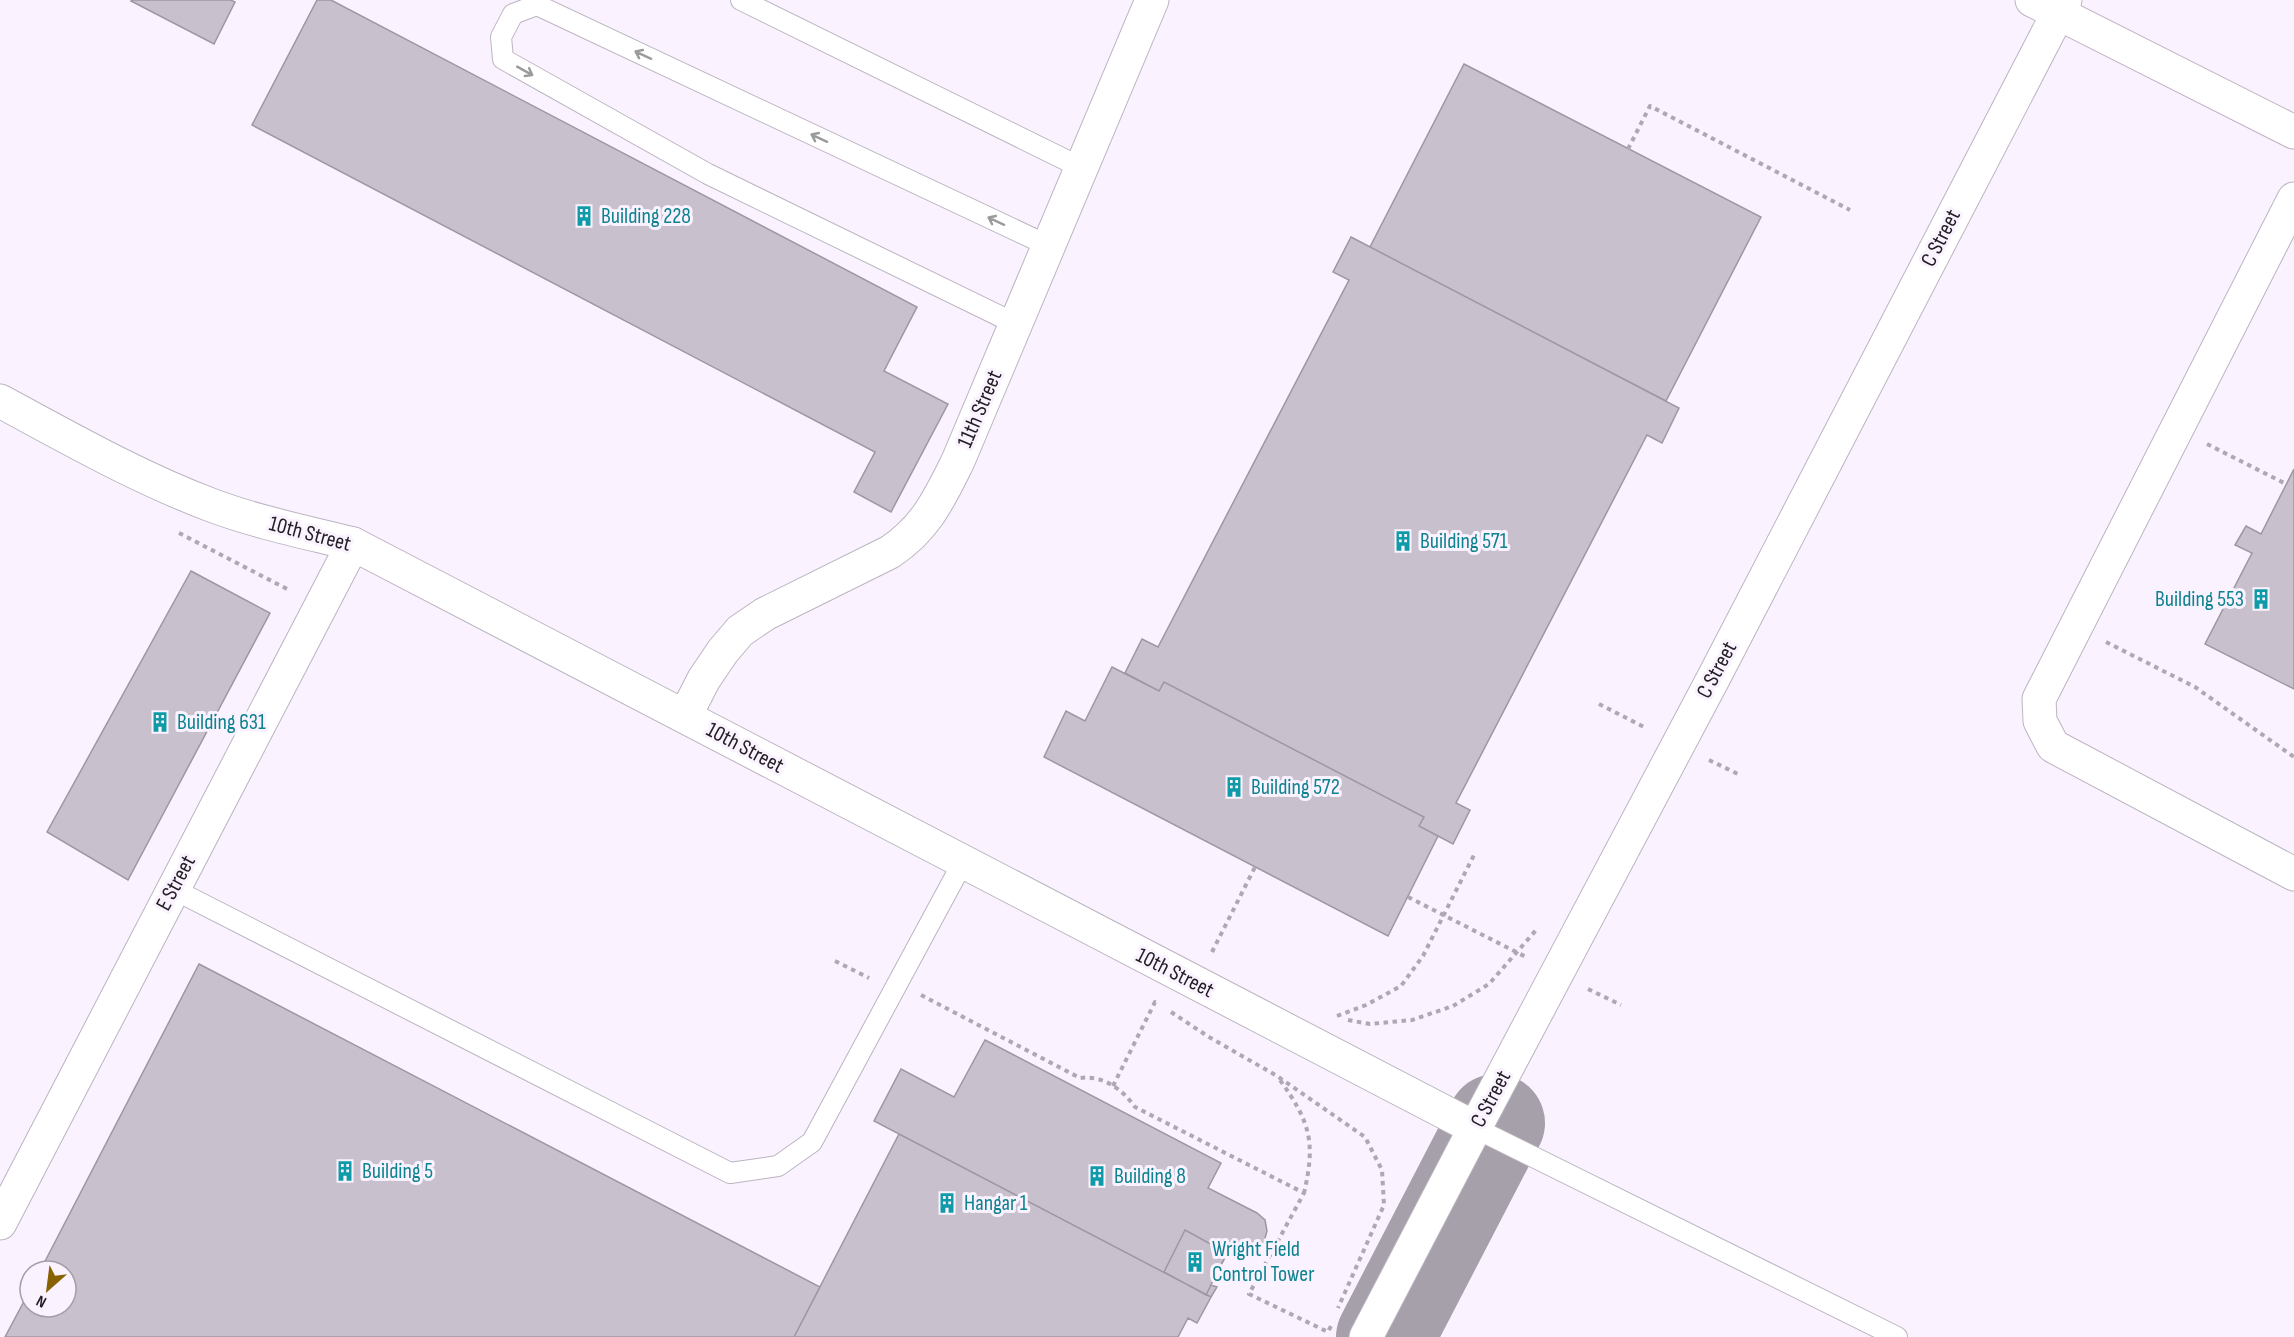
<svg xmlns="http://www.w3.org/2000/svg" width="2294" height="1337" font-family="'Sofia Sans Condensed',sans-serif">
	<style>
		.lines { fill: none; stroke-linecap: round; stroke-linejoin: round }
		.taxiway { stroke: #a6a0aa; stroke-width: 98 }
		.building { fill: #c8c1cd; stroke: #9e97a2; stroke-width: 1.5 }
		.lane-casing { stroke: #bcb4c0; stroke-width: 22 }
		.street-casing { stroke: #bcb4c0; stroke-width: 35 }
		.secondary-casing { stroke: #bcb4c0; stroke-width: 35 }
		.path { stroke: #afa8b2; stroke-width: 4; stroke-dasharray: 4.5 4.5; stroke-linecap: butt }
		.lane { stroke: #fff; stroke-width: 20 }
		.street { stroke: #fff; stroke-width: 33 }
		.secondary { stroke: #fff; stroke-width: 33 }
		.oneway { stroke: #9c9b9c }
		.labels { text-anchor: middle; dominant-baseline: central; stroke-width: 6; stroke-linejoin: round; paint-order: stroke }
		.culture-label { font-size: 22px; fill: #0d838f; stroke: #faf2ff; text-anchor: start }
		.street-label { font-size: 22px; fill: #232024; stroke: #faf2ff }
	</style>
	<rect width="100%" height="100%" fill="#faf2ff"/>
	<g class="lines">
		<!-- taxiway -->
		<path class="taxiway" d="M1385,1337L1496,1123"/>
	</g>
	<!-- building -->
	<path class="building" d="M132,0H231L235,2L214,44L131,1Z
		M317,0H331L917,307L884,371L948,404L891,512L854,492L875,452L252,125Z
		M1464,64L1761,217L1666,401L1370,247Z
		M1351,237L1679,408L1662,443L1647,435L1456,803L1470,810L1453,844L1419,826L1424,817L1164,682L1159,691L1125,673L1142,639L1158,647L1349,280L1333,272Z
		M2294,469V689L2205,644L2252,553L2235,545L2246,526L2261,534Z
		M191,571L270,613L128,880L47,832Z
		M1112,667L1159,691L1164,682L1424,817L1419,826L1438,836L1388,936L1044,757L1066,711L1085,721Z
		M199,964L820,1287L794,1337H5L30,1290V1307H66V1271H40Z
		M985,1040L1221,1163L1208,1188L1257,1213L1265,1220L1267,1231L1264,1242L1253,1250H1244L1232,1244L1211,1285L1217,1287L1211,1297L874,1121L901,1069L954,1097Z
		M899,1134L1211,1297L1197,1323L1188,1318L1178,1337H794Z
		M1185,1230L1227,1253L1206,1295L1164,1272Z"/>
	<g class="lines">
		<!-- lane casing -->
		<g class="lane-casing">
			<path id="lane" d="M741,0L1082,168
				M1016,324L708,174L503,59L501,37L513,14L537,5L1049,246
				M173,889L730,1173L778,1166L812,1142L963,862
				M1475,1128L1897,1337"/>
		</g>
		<!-- street casing -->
		<g class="street-casing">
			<path id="street" d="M2032,0L2294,132
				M2294,199L2039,699L2040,721L2053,746L2294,874
				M685,716L704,679L723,651L740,631L765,614L890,552C926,528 939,499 958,461L1152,0
				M0,1223L353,544
				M1366,1337L1475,1128"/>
		</g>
		<!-- secondary casing -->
		<g class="secondary-casing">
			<path id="secondary" d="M0,401C69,438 137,477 211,505C256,522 305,532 353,544L1475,1128L1714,677L2065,0"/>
		</g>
		<!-- path -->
		<path class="path" d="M1628,149L1650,106L1850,210
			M2207,444L2286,484
			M179,533L289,590
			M2106,642L2195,687L2294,757
			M1599,704L1646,728
			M1709,760L1738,774
			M1408,897L1528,958
			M1212,952L1255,867
			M835,961L869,978
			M1588,989L1621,1005
			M921,995L1080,1078C1103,1075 1122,1089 1135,1107L1304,1193L1249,1294L1328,1332L1331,1326
			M1171,1012L1209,1037L1277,1076L1365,1137L1382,1170L1384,1205L1338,1308
			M1337,1016L1366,1005L1401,986L1423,956L1474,855
			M1348,1020L1370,1024L1412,1020L1453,1006L1489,984L1537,929
			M1280,1080C1310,1122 1316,1142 1304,1193
			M1113,1086L1155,1002L1157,1003"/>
		<!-- lane -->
		<use href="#lane" class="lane"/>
		<!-- street -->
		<use href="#street" class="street"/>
		<!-- secondary -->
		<use href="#secondary" class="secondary"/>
	</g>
	<!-- one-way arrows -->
	<defs><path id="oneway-shaft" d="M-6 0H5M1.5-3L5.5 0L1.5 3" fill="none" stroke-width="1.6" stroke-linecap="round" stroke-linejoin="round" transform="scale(1.5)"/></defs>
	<g class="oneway">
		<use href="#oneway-shaft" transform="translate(643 55) rotate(-155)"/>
		<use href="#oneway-shaft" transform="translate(525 71) rotate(29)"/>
		<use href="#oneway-shaft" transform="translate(819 138) rotate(-155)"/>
		<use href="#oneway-shaft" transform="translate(996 221) rotate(-155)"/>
	</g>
	<!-- icons -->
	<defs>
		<g id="building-bare" transform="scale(1.62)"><path d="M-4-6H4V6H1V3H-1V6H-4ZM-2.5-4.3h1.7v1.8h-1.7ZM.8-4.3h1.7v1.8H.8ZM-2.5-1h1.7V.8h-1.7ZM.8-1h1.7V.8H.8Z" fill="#0f9aa8" stroke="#faf2ff" stroke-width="2.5" paint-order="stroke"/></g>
	</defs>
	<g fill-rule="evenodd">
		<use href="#building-bare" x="584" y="216"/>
		<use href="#building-bare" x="1403" y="541"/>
		<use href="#building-bare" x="2261" y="599"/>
		<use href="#building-bare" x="160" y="722"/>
		<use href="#building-bare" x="1234" y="787"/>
		<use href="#building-bare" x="345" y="1171"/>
		<use href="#building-bare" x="1097" y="1176"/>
		<use href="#building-bare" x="947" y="1203"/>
		<use href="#building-bare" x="1195" y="1262"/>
	</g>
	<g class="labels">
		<!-- culture labels -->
		<g class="culture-label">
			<text x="601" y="216">Building 228</text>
			<text x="1420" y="541">Building 571</text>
			<text x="2244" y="599" text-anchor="end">Building 553</text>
			<text x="177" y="722">Building 631</text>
			<text x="1251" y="787">Building 572</text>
			<text x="362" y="1171">Building 5</text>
			<text x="1114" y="1176">Building 8</text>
			<text x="964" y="1203">Hangar 1</text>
			<text x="1212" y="1249">Wright Field<tspan x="1212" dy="25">Control Tower</tspan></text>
		</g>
		<!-- street labels -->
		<g class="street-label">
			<text transform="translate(1941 238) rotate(-63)">C Street</text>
			<text transform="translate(980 409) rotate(-67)">11th Street</text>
			<text transform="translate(310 534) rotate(15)">10th Street</text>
			<text transform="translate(1717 670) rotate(-62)">C Street</text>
			<text transform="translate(745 748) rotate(28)">10th Street</text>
			<text transform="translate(176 883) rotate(-62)">E Street</text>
			<text transform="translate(1175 973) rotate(27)">10th Street</text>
			<text transform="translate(1491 1099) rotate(-62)">C Street</text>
		</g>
	</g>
	<!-- north arrow -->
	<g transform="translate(48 1289) rotate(208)"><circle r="28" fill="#faf2ff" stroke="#a49ea7" stroke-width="1.5"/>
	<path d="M0-4.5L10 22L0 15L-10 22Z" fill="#886100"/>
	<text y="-9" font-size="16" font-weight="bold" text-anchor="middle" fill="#232024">N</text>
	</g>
</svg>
